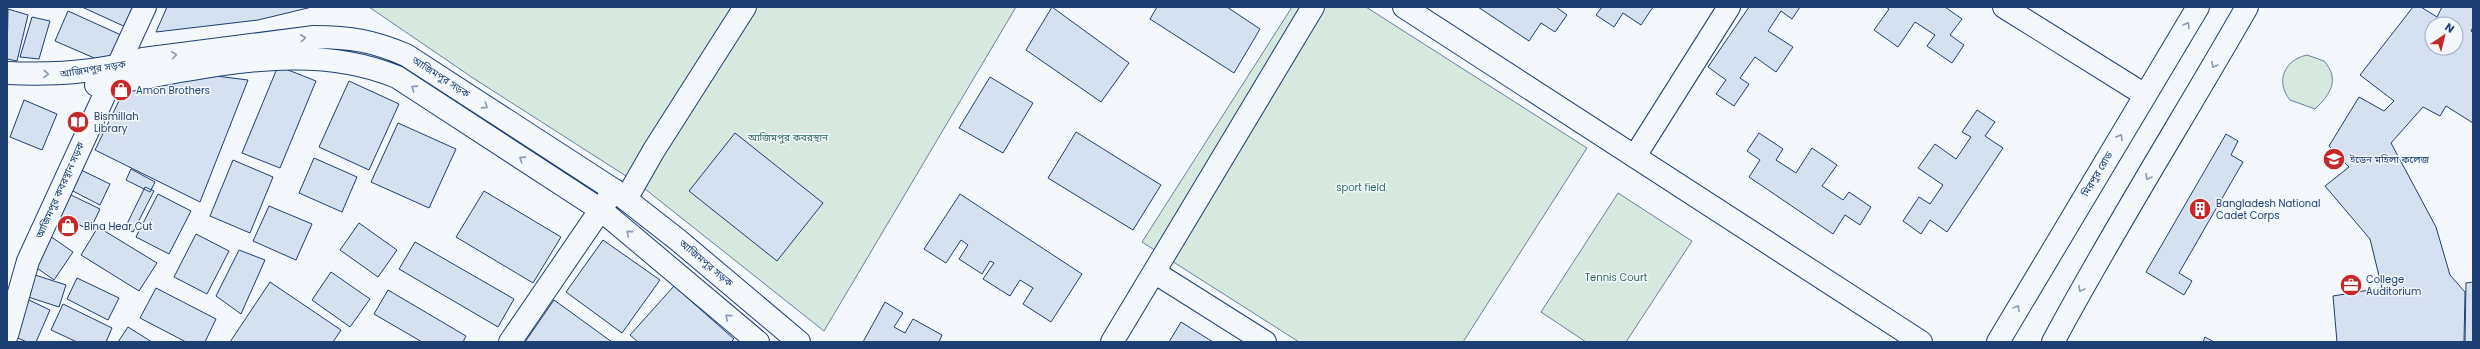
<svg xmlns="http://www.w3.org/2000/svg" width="2480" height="349" font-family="Poppins,'Noto Sans Bengali',sans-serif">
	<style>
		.green { fill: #d7e8df; stroke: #687fa3 }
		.building { fill: #d5e0f0; stroke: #1d3f73; fill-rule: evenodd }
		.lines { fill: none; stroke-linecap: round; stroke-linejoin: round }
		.minor-casing { stroke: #1d3f73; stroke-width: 24 }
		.major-casing { stroke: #1d3f73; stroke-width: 24 }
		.minor { stroke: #f4f7fb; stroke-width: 22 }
		.major { stroke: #f4f7fb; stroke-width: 22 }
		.oneway { stroke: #889bb7 }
		.labels { text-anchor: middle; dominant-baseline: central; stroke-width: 3; stroke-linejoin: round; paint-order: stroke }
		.street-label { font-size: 10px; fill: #1d3f73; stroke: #f4f7fb }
		.poi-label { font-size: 10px; fill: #1d3f73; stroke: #f4f7fb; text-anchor: start }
		.park-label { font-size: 10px; fill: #2c6c60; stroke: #f4f7fb }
	</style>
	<rect width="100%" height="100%" fill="#f4f7fb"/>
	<!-- green -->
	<path class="green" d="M369,7H1016L824,331L640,185L473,78Z
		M1292,7H1366L1587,148L1463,342H1299L1142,242Z
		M2307,55L2324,61C2340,79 2331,94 2315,109L2290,100C2275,82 2284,60 2307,55Z
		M1618,193L1692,241L1626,342H1586L1541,312Z"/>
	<!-- building -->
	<path class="building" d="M82,7H139L130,29Z
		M167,7H312L258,20L156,32Z
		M1052,7L1129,63L1101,102L1026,50Z
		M1157,7H1227L1260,29L1234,73L1150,19Z
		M1478,7H1556L1567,15L1555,32L1541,23L1529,41Z
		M1602,7H1653L1641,25L1623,13L1614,27L1596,15Z
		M1749,7H1800L1792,19L1781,11L1768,31L1793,47L1776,72L1755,57L1740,78L1749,84L1734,106L1716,94L1726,80L1708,67Z
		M1886,7H1945L1962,19L1950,35L1964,45L1952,63L1927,46L1935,35L1915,22L1898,47L1874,30L1889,9Z
		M2413,7H2421L2437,17L2442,7H2473V27L2471,31L2473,33V123L2446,106L2440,116L2423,107L2391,143L2436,227L2450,275L2465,292L2464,342H2337L2333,296L2382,288L2370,239L2325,186L2349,167L2329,146L2359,97L2384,111L2394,101L2360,75ZM2432,24H2456V48H2432Z
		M8,9L28,15L17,61L7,59Z
		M68,11L121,35L108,64L55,41Z
		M32,17L50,21L39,59L20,57Z
		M136,66L248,80L200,202L95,150Z
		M278,66L316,81L280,168L242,153Z
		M990,77L1033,103L1003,153L959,128Z
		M349,81L399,104L369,170L319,147Z
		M24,100L57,114L42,150L10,137Z
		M1977,110L1995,122L1985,136L2003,148L1947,232L1930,220L1921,234L1903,221L1919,197L1930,204L1943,185L1918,168L1935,144L1956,159L1971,137L1962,132Z
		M398,123L456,149L429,208L371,182Z
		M1076,132L1161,185L1133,230L1048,178Z
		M735,133L823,203L777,261L689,191Z
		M1759,133L1783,149L1776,160L1796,173L1812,148L1837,165L1822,186L1843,200L1849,192L1871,207L1860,225L1845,215L1833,234L1749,177L1760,160L1747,151Z
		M2226,134L2238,141L2231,155L2243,162L2179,273L2192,281L2184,295L2146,272Z
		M314,158L357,177L342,212L299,193Z
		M233,160L273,177L250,233L210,216Z
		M77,168L110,184L100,205L67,188Z
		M131,169L155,182L150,192L126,180Z
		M145,187L154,191L133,232L125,228Z
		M484,191L561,237L533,283L456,237Z
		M69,194L100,209L90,230L59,215Z
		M158,194L191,211L169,254L136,237Z
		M960,194L1082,274L1051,322L1023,304L1033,288L1020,280L1010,296L983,279L994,263L990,261L982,274L959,259L968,245L961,240L946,263L924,249Z
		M269,206L312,224L296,260L253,241Z
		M359,223L397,250L378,277L340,250Z
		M98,227L157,263L139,291L81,255Z
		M196,234L229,251L207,294L174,277Z
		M50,236L73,252L54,280L31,264Z
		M603,240L660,280L622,333L566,292Z
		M415,242L514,299L498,327L399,269Z
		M239,250L265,260L241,314L216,296Z
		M331,272L370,299L350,327L312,300Z
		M29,273L66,285L59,307L22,295Z
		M77,278L119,298L108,320L67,299Z
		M270,282L341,330L333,342H230Z
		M2473,282V342H2465L2466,283Z
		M674,286L734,339L731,342H638L630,335Z
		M156,288L216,319L205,342H186L140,318Z
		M388,290L466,336L463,342H422L374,314Z
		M29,300L50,310L36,342H27L13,336Z
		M554,300L612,342H525Z
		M885,302L903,313L894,327L905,333L913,319L942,335L939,342H863Z
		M63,304L112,328L106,342H77L51,330Z
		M1181,322L1213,342H1169Z
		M128,327L152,342H118Z
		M2205,337L2214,342H2203Z"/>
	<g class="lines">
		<!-- minor casing -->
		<g class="minor-casing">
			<path id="minor" d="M1404,7L1921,342
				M2004,7L2145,95
				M1635,156L1729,7
				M626,199L654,150L745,7
				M1154,272L1265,342
				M7,335L28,261L145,7
				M510,342L614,190
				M1112,342L1313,7"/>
		</g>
		<!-- major casing -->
		<g class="major-casing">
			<path id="major" d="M7,73C53,75 98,73 143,59L314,37C351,37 373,41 406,55L614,190L678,240L799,342
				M96,85C194,72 302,37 397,77L601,210L758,342
				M1998,342L2198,7
				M2053,342C2114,228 2183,119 2247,7"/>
		</g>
		<!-- minor -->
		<use href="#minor" class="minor"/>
		<!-- major -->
		<use href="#major" class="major"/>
	</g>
	<!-- one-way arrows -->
	<defs><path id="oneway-chevron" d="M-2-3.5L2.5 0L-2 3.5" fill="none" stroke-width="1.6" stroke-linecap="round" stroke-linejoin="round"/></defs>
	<g class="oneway">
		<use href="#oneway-chevron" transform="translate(2187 25) rotate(-59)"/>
		<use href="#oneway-chevron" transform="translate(303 38) rotate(-6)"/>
		<use href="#oneway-chevron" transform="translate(174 55) rotate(-8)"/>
		<use href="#oneway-chevron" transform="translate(2214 65) rotate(120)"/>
		<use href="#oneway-chevron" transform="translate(46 74) rotate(2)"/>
		<use href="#oneway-chevron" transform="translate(414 88) rotate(-147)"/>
		<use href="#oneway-chevron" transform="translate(485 106) rotate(33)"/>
		<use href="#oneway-chevron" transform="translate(2120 137) rotate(-59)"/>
		<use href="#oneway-chevron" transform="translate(522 159) rotate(-147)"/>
		<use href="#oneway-chevron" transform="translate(2148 177) rotate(121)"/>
		<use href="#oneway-chevron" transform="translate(629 233) rotate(-140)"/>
		<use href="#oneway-chevron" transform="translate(2081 289) rotate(118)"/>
		<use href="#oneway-chevron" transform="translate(2017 308) rotate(-59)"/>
		<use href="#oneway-chevron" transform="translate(728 317) rotate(-140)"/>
	</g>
	<!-- icons -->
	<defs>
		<g id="shop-disc" transform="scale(1.15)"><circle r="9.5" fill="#c62828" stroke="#f4f7fb"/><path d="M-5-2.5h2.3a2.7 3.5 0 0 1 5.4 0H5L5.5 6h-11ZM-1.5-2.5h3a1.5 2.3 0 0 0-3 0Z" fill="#fff"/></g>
		<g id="library-disc" transform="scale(1.15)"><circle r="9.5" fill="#c62828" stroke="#f4f7fb"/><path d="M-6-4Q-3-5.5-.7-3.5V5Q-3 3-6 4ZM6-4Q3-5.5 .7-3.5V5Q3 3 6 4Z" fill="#fff"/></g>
		<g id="university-disc" transform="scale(1.15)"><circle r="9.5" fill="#c62828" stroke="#f4f7fb"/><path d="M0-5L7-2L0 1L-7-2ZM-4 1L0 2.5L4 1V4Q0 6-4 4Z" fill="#fff"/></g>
		<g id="building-disc" transform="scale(1.15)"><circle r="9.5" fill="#c62828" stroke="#f4f7fb"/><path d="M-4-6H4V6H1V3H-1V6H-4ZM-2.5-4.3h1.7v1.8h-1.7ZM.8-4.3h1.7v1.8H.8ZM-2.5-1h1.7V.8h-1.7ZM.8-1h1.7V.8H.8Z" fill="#fff"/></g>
		<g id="office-disc" transform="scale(1.15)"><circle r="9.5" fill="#c62828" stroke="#f4f7fb"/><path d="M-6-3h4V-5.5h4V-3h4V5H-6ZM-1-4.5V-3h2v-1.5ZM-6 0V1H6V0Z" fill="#fff"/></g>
	</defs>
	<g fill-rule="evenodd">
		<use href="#shop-disc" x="121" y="90"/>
		<use href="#library-disc" x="78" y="122"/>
		<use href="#university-disc" x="2334" y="159"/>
		<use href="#building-disc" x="2200" y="209"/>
		<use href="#shop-disc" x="68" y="226"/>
		<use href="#office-disc" x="2351" y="285"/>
	</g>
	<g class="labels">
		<!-- street labels -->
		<g class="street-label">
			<text transform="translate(93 69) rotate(-9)">আজিমপুর সড়ক</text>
			<text transform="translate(441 77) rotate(33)">আজিমপুর সড়ক</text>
			<text transform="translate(2097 174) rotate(-59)">মিরপুর রোড</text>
			<text transform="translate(60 190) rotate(-66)">আজিমপুর কবরস্থান সড়ক</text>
			<text transform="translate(706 263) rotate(40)">আজিমপুর সড়ক</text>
		</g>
		<!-- poi labels -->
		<g class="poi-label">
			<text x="136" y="90">Amon Brothers</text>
			<text x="94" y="116">Bismillah<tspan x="94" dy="12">Library</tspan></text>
			<text x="2350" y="159">ইডেন মহিলা কলেজ</text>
			<text x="2216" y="203">Bangladesh National<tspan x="2216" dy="12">Cadet Corps</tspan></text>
			<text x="84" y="226">Bina Hear Cut</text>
			<text x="2366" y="279">College<tspan x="2366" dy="12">Auditorium</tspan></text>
		</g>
		<!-- park labels -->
		<g class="park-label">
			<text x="788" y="137">আজিমপুর কবরস্থান</text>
			<text x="1361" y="187">sport field</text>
			<text x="1616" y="277">Tennis Court</text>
		</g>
	</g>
	<!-- border -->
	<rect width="2480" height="349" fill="none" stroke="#1d3f73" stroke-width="16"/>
	<!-- north arrow -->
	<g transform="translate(2444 36) rotate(35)"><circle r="19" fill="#f4f7fb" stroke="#9eadc5"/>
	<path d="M0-3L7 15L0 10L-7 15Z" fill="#c62828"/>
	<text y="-6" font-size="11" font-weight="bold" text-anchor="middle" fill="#1d3f73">N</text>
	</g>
</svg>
